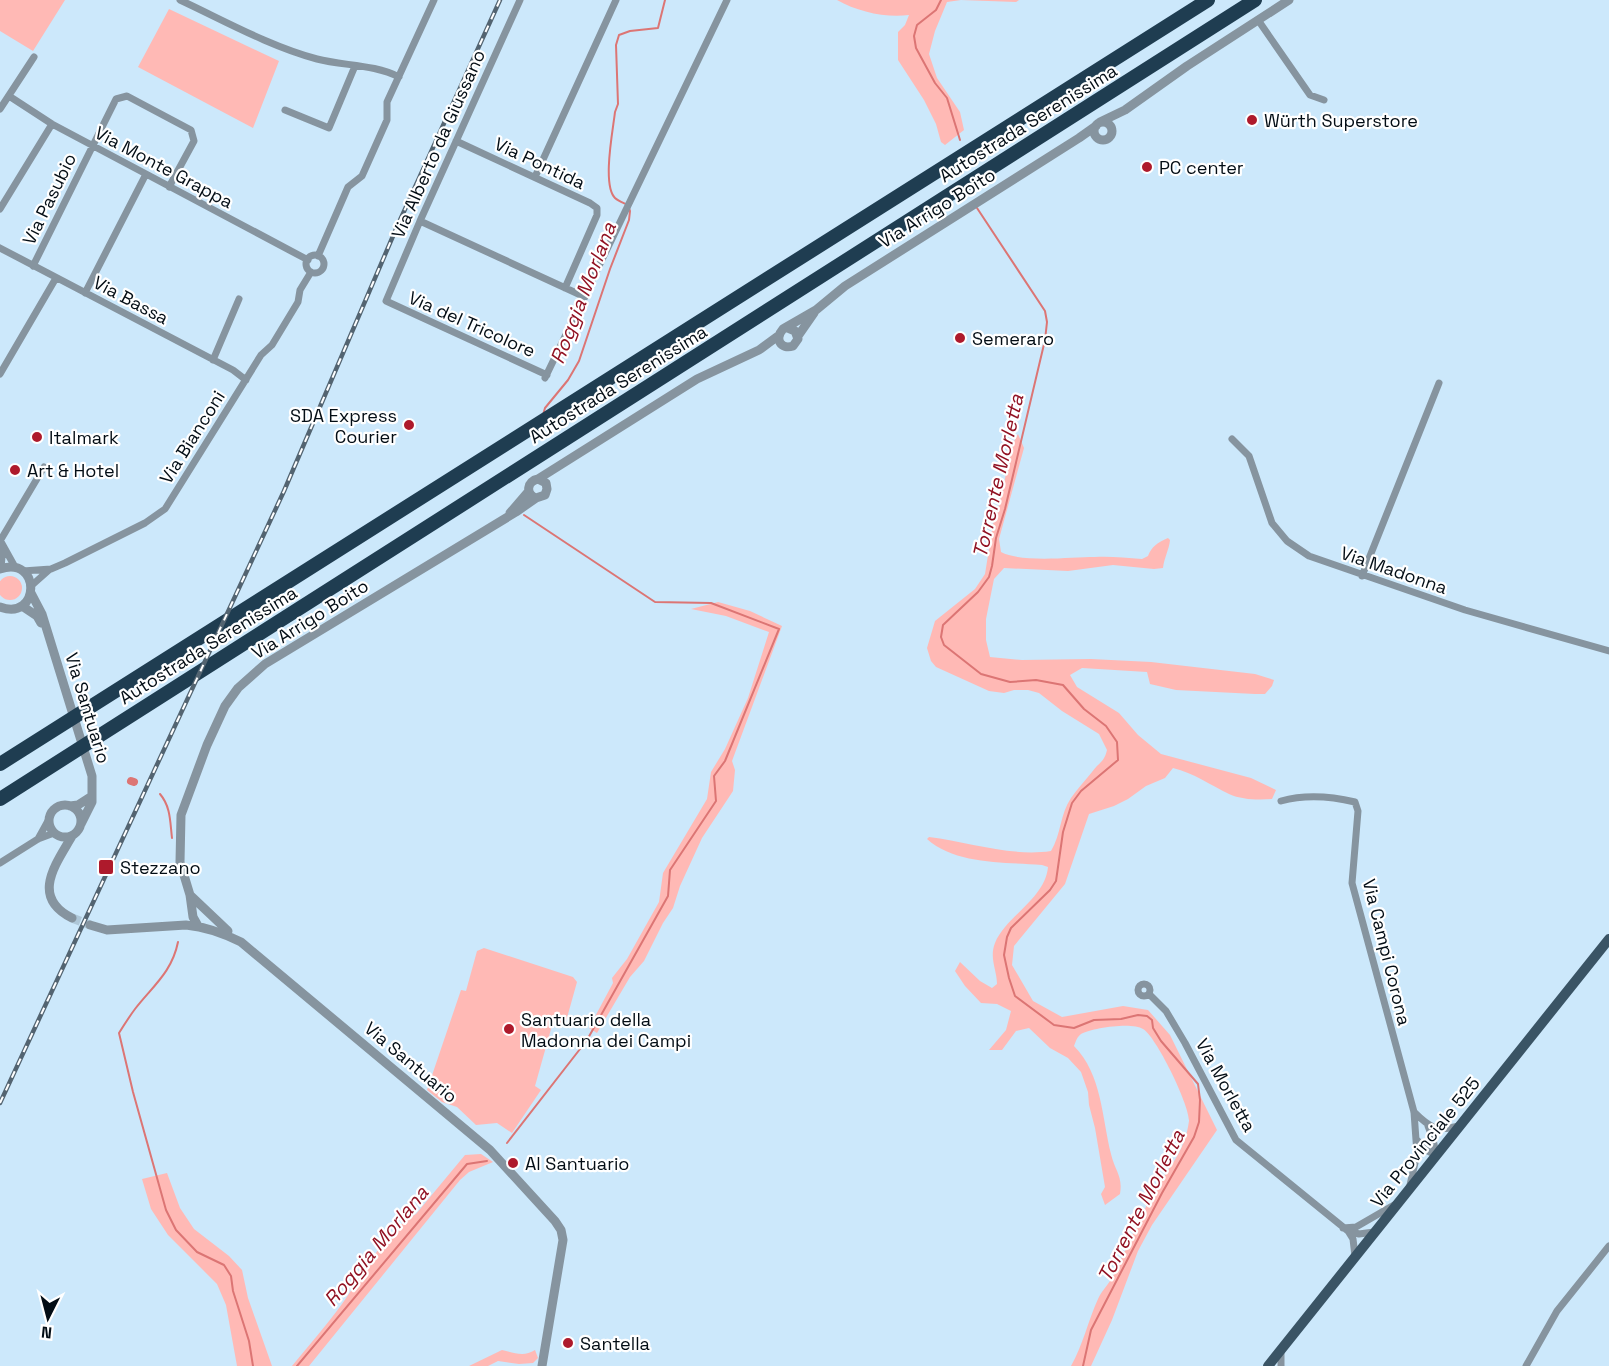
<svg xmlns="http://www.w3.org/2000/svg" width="1609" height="1366" font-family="'Space Grotesk',sans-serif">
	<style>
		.green { fill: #ffb9b5 }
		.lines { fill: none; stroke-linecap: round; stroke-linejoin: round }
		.stream { stroke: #dc7574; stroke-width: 2 }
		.canal { stroke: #dc7574; stroke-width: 8 }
		.tertiary-tunnel { stroke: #aec7d8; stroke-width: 9; stroke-dasharray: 9 4.5; stroke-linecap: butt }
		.minor { stroke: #86949f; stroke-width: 7 }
		.tertiary { stroke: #86949f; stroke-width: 9 }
		.primary { stroke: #3a5465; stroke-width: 10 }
		.motorway { stroke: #1f3d51; stroke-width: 14 }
		.rail-casing { stroke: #536471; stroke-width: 4.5 }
		.rail { stroke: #fff; stroke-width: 2; stroke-dasharray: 7; stroke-linecap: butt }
		.poi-dot { fill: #ae1a2c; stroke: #fff; stroke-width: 2 }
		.labels { text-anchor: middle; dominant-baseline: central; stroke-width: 4.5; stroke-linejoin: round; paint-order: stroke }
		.poi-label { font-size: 18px; fill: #030d15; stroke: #fff; text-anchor: start }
		.street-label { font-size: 18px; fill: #030d15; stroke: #fff }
		.water-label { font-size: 20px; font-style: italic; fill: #911223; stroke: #fff }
	</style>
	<rect width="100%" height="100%" fill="#cce8fb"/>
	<!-- green -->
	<path class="green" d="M0,0H65L33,51L0,31Z
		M837,0H1019L1016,2L961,0L947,2L935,31L929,54L937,78L960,112L964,130L945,145L941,142L936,124L924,100L898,60V32L905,25L909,15C886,18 858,12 837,0Z
		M169,9L279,61L253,128L138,67Z
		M1018,434L1024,448L999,539L1001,552C1022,563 1070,557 1095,557C1110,556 1126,558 1142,559L1148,556C1152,546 1157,543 1168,538L1170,540C1169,550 1164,558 1163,568L1154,569L1113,565L1068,571L1004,568L994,579L986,619V640L990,657L1022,660L1091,659L1151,662L1255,674L1274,680L1272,686L1265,694H1255L1176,690L1150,684L1147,672L1082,668L1070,675L1077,687L1119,713L1138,735L1161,754L1251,778L1276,790L1272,799C1259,800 1242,800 1229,794C1210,785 1194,773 1173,768L1165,778L1146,786L1128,799L1114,806L1089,814L1065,884L1014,946L1012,965L1033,1001L1062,1017L1123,1006L1148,1010L1170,1035L1217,1130L1152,1225L1138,1251L1112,1320L1091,1366H1071C1083,1345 1088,1321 1098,1299C1102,1290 1109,1284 1113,1276C1128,1246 1140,1214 1158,1186C1172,1163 1185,1150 1189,1121C1190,1106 1156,1036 1143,1029C1132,1022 1092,1028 1081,1034C1077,1037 1076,1041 1074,1046C1102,1074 1102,1118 1111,1154C1115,1171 1123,1176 1120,1194L1105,1205L1101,1194L1105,1187L1095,1128L1089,1105L1088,1092L1081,1072L1068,1058L1050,1048L1029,1028L1016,1031L1002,1050H989L1006,1030L1011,1011L997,1004L981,1003L965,986L955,971L960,962L980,981L992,988L997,984C997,970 989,958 995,943C1006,916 1045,899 1048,867L1042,865C1005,862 956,865 927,839L929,837C969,842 1011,857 1051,851C1061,835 1060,814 1071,798C1077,789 1085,781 1092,772C1099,762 1104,763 1107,750L1099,734L1062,711L1039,693L1028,690H1014L1004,693L989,691L936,667L931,661L927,648L935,621L975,589L985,574L994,518L999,505L1013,443Z
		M-2 588a12 12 0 1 1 24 0a12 12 0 1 1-24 0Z
		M718,602L750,611L782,626L732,761L735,770L733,791L702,838L680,886L673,908L663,923L644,961L630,977L597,1033L589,1028L591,1024L613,983L612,978L627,959L659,902L663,873L707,799L711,772L725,749L748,698L769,632L726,616L691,609Z
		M484,948L573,977L577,982L565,1025L553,1022L535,1086L541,1090L512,1133L497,1123L476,1125L457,1107L442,1102L427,1090L461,990L466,991L477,951Z
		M481,1154L493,1162L469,1172L460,1180L309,1366H292C309,1345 327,1325 342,1304C362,1276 385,1230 416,1214L465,1155Z
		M167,1173L180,1208L194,1229L229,1256L242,1270L248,1298L272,1366H237L226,1305L217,1284L168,1235L151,1209L142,1179Z
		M502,1350C515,1353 524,1357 535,1350L538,1358L533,1363L519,1364L498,1361L488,1366H469Z"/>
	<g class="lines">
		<!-- stream -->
		<path class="stream" d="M941,0L936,10L917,25L914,36L916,48L935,83L947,98L960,140
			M977,208L1045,311L1047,322L1045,340L1005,509L996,538L992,566L989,577L978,592L943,625L941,637L944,645L981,674L1010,682L1036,680L1063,685L1084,709L1106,726L1117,742L1118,760L1081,791L1072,803L1063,832L1056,881L1050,890L1011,928L1007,937L1004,955L1009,978L1015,996L1054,1025L1074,1028L1094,1020L1121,1019L1138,1015L1147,1016L1152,1020L1153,1028L1161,1041L1198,1084L1200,1100L1199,1122L1194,1137L1162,1193L1091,1330L1083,1366
			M543,415L545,408L568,380L579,361L610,269L629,220L630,211L628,205C624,203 618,201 615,198C602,185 613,130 615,112L618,104L616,45L619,35L630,31L658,28L665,0
			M160,794C171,807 170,822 172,838
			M178,942C172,972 153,986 135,1009C129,1017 124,1025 119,1033L133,1092L166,1210L176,1230L197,1252L224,1265L231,1276L233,1291L249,1341L253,1366
			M507,1143L587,1040L668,896L670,870L716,801L714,776L725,761L779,629L711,603L655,602L524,515
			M297,1366L467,1164L487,1161"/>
		<!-- canal -->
		<path class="canal" d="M131,781L134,782"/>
		<!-- tertiary-tunnel -->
		<path class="tertiary-tunnel" d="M72,918L90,925"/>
		<!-- minor -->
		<path class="minor" d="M180,0C225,21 269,46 317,59C343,66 374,64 399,77
			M520,0L420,221L386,301L547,375
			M1258,20L1310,95L1324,100
			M9,96L52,124L308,260
			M0,109L34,57
			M285,110L329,128L355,66
			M456,141L590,203L597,208V215L565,288
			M535,177L616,0
			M0,209L52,124
			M420,221L585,297
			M0,248L233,370L246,380
			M306 264a9 9 0 1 1 18 0a9 9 0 1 1-18 0Z
			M318,256L348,187L362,176L387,120V102L434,0
			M33,266L116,99L127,96L191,130L194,141L169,187
			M85,293L146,174
			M213,360L239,299
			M0,374L56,278
			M545,378L727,0
			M1232,439L1249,456L1272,523L1287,541L1309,556L1465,610L1609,651
			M0,540L15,567
			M0,541L44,467
			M1,568L3,546
			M23,571L51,569L65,563L145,523L165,509L261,355L272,345L298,302L300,290L311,272
			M1362,576L1439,383
			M31,586L49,570
			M1281,801C1306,794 1330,796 1355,802L1358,811L1352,883L1414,1112L1417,1154L1410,1185
			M38,839L49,819
			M0,863L38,839L54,833
			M1138 990a6 6 0 1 1 12 0a6 6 0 1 1-12 0Z
			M1149,994L1166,1011L1185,1043L1236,1140L1348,1231L1353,1239L1355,1256
			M1414,1112C1430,1128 1437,1132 1459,1126
			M1428,1126L1433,1139L1436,1155
			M1417,1140L1424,1149L1436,1155
			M1343,1228L1356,1227L1394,1205
			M1348,1231L1359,1234L1374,1232
			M1281,1351V1366
			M1526,1366L1557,1311L1609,1246"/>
		<!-- tertiary -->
		<path class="tertiary" d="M1100,122L1125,110L1187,66L1289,0
			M1094 131a9 9 0 1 1 18 0a9 9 0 1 1-18 0Z
			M788,328L795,331L798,339L793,346C781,350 774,339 783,329L816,310L845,286L1079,138L1096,126
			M798,336L814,313
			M538,479L546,483L547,489L545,495L536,498C525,494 527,481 538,479L697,379L759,350L778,336
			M510,513L529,491
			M0,569C42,555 40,622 0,607
			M31,593L42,614L92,776V802L81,824
			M22,606L37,616L41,623
			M49 821a16 16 0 1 1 32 0a16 16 0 1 1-32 0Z
			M70,806L78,805L92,796
			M72,836C56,864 30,897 72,918
			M190,895L228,931
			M90,925L107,930L186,925C207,927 223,933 241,942L490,1150L555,1221L561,1230L563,1240L542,1366
			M198,926L193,917L190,895L180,862L181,815L207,745L225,706L238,688L265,664L516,512L536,498"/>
		<!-- primary -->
		<path class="primary" d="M1268,1366L1609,939"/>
		<!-- motorway -->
		<path class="motorway" d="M0,764L1208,0
			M0,799L1255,0"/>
		<!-- rail casing -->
		<g class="rail-casing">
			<path id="rail" d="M0,1103L284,491L396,229L500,0"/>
		</g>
		<!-- rail -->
		<use href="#rail" class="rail"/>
	</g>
	<!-- markers -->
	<g class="poi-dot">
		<circle cx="1252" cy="120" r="6"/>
		<circle cx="1147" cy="167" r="6"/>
		<circle cx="960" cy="338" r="6"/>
		<circle cx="409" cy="425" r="6"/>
		<circle cx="37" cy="437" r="6"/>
		<circle cx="15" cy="470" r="6"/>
		<rect x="98" y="859" width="16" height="16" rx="3"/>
		<circle cx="509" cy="1029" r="6"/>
		<circle cx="513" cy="1163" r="6"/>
		<circle cx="568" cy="1343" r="6"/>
	</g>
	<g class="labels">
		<!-- poi labels -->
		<g class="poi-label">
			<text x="1264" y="120">Würth Superstore</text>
			<text x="1159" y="167">PC center</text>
			<text x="972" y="338">Semeraro</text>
			<text x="397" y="415" text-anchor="end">SDA Express<tspan x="397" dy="21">Courier</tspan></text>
			<text x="49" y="437">Italmark</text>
			<text x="27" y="470">Art &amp; Hotel</text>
			<text x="120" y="867">Stezzano</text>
			<text x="521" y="1019">Santuario della<tspan x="521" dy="21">Madonna dei Campi</tspan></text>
			<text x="525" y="1163">Al Santuario</text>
			<text x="580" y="1343">Santella</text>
		</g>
		<!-- street labels -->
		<g class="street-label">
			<text transform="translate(1028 123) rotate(-32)">Autostrada Serenissima</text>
			<text transform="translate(438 144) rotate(-66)">Via Alberto da Giussano</text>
			<text transform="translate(540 163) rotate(25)">Via Pontida</text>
			<text transform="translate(164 167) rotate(28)">Via Monte Grappa</text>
			<text transform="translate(49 199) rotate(-64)">Via Pasubio</text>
			<text transform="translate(937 208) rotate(-32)">Via Arrigo Boito</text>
			<text transform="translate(131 300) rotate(28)">Via Bassa</text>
			<text transform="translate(472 324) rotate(24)">Via del Tricolore</text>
			<text transform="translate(618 384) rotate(-32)">Autostrada Serenissima</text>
			<text transform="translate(192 437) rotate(-58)">Via Bianconi</text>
			<text transform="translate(1394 570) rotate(19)">Via Madonna</text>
			<text transform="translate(310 619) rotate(-32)">Via Arrigo Boito</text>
			<text transform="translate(208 645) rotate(-32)">Autostrada Serenissima</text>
			<text transform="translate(88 708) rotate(73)">Via Santuario</text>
			<text transform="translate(1387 952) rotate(76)">Via Campi Corona</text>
			<text transform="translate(411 1062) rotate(40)">Via Santuario</text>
			<text transform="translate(1226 1085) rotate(61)">Via Morletta</text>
			<text transform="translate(1425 1142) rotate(-51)">Via Provinciale 525</text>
		</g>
		<!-- water labels -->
		<g class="water-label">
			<text transform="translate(583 293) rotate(-69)">Roggia Morlana</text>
			<text transform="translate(998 476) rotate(-77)">Torrente Morletta</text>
			<text transform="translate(1141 1206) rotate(-63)">Torrente Morletta</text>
			<text transform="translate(376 1246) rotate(-50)">Roggia Morlana</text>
		</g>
	</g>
	<!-- north arrow -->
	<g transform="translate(48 1318) rotate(186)" stroke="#ffffff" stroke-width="4.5" paint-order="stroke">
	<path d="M0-4.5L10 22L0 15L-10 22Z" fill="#030d15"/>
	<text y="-9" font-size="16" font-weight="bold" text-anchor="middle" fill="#030d15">N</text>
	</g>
</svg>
